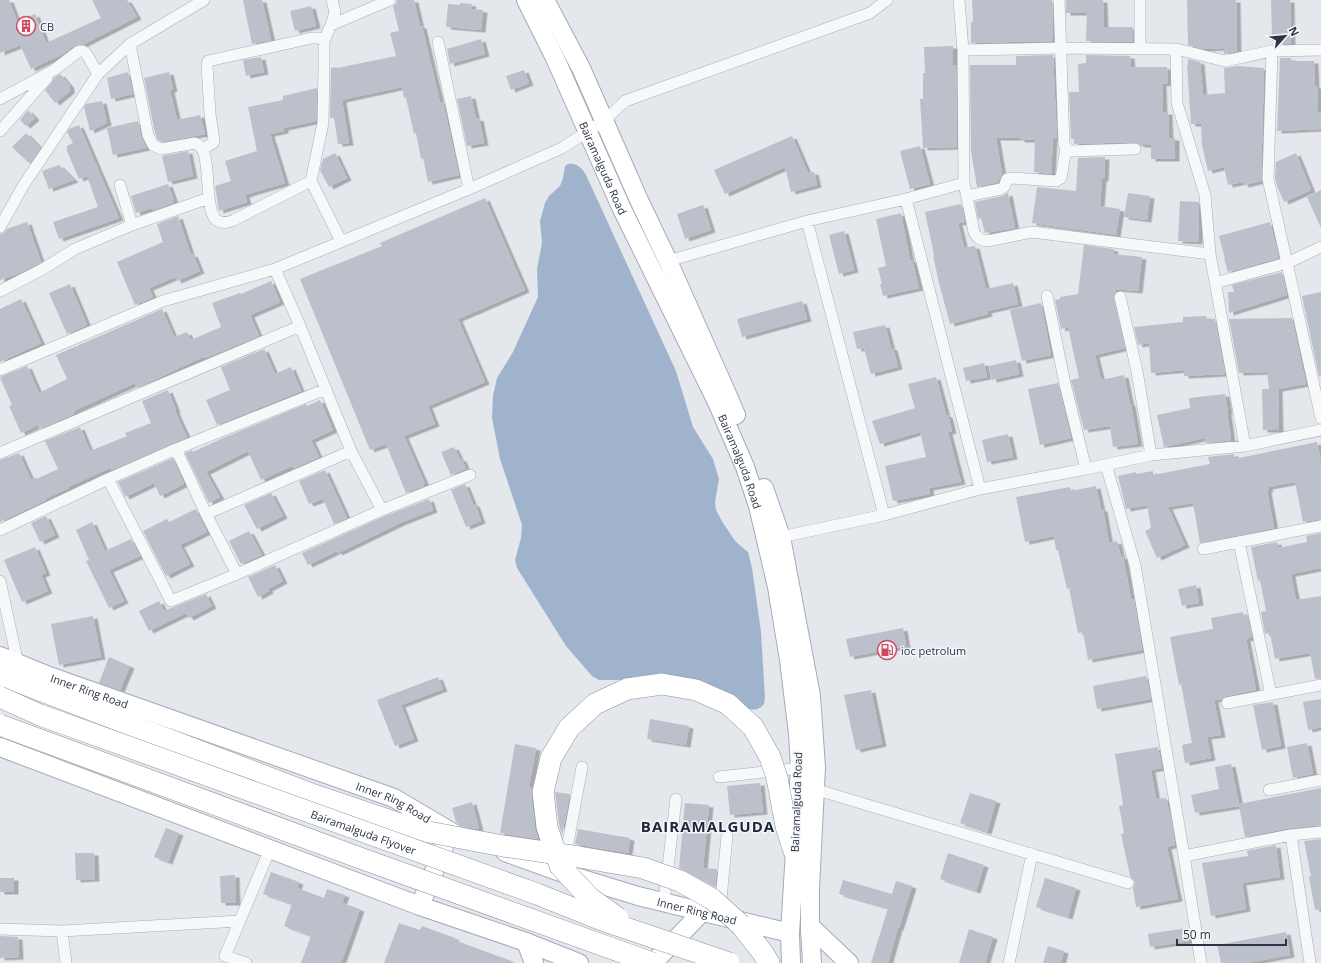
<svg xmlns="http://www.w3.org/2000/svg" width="1321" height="963" font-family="'Open Sans',sans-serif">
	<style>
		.water { fill: #9fb4cc }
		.building { fill: #bbc0ca; filter: url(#shadow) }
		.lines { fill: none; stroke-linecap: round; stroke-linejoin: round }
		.street-casing { stroke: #a9aeb7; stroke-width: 12 }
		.primary-casing { stroke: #a3abb8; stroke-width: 20 }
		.highway-casing { stroke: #8b94a3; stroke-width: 22 }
		.street { stroke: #f7f8fa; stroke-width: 11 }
		.primary { stroke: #fff; stroke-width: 18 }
		.highway { stroke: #fff; stroke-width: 21 }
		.highway-bridge-casing { stroke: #8b94a3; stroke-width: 22; stroke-linecap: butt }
		.highway-bridge { stroke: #fff; stroke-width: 21 }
		.labels { text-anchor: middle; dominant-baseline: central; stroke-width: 3; stroke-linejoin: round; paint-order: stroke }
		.poi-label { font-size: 11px; fill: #2b3445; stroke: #f4f6f9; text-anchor: start }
		.street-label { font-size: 11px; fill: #2b3445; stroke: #f4f6f9 }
		.district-label { font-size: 15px; font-weight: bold; letter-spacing: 1px; fill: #1d2536; stroke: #f4f6f9 }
	</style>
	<defs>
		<filter id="shadow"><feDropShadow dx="4.5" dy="2.5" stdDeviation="0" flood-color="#0004"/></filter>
	</defs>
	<rect width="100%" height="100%" fill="#e4e7ec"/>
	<!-- water -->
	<path class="water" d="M568,164C577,163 581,167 586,175L676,371L693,427L713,459L719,479L715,502L716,510L723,523L736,542L748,552L752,568L761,632L765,698L764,704C759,710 755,710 747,709L625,680H599L592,676L566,646L517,568L515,560L521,538L522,525L500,459L492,418L493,396L497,378L513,352L538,297L537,269L542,243L540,221L545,203L549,196L560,186L563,178L565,166Z"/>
	<!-- building -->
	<path class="building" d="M0,0H9L17,21L35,14L46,43L101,18L92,0H127L137,17L84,44L75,45L63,54L31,69L20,45L0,53Z
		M243,0H262L271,40L252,44Z
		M397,0H414L420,26H422L440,102H443L459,175L428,182L423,158L421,159L416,133L414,134L406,98H404L402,87L342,100L349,143L338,144L334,118H330L331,68L337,67V68L396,56L390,33L399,31L393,6L396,4Z
		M972,0H1052L1053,41L971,43V22H973Z
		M1066,0H1103L1104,27H1133V42L1086,41L1087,13H1066Z
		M1187,0H1236L1237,51L1225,54H1224V48L1203,49L1188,45Z
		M1271,0H1290L1291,44H1279V41H1272Z
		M460,3L472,4L471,9L483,10L481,30L446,27L448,4L460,5Z
		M311,6L316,26L295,31L290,11Z
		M481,39L485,54L450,64L447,49Z
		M953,46V65H956L957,147L923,148L920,99H923V73H925L924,47Z
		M1053,55L1057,139H1053L1051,174L1034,172L1035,140H1020V138H996L1002,174L998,182L977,187L971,151L970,65H1016V56Z
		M1086,55L1130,56L1131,67H1167L1168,83L1162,84L1163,112H1168L1169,138H1175V159H1151V145H1141L1135,142L1074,144V139H1071L1069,92H1079L1078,64L1086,63Z
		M261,57L264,72L246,76L243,60Z
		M1280,58H1291V61H1314L1315,86H1317L1318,112H1320L1321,129L1277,131Z
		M1188,59L1200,62L1203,95L1225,93L1224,68L1237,66L1264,68L1261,181L1244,185L1243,182L1228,185L1224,167L1208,171L1202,145L1201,124H1191L1187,65H1188Z
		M524,70L529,83L511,90L506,76Z
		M128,72L133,94L111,99L107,78Z
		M169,72L173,89L170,90L177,120L200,115L205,134L162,142L158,140L155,133L144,78Z
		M60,74L70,86V91L55,103L45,90L52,82L54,78Z
		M317,88L316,121L284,128V131L270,134L285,183L245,195L247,202L219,211L215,186L231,181L225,161L257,151L248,107L283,100V96Z
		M471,96L476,119L479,118L484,143L467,146L457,99Z
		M102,101L107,123L90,131L84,107L86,104Z
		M28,110L35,118L26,126L20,120Z
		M138,121L141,136L146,148L113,155L107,128Z
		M79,125L119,218L59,239L53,222L98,207L87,176L79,179L67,151V146L73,143L67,132L69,129Z
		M26,133L40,148L30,164L12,147Z
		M792,136L808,173L814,172L817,185L791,192L785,167L725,194L714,170Z
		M920,146L930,184L910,189L900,151Z
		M188,151L193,176L168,182L162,156Z
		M335,153L347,178L329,187L320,170L323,159Z
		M1296,153L1311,190L1284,202L1277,186L1275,178L1276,162Z
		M1105,157L1104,179H1102L1100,206L1120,209L1116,235L1032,223L1037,187L1076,191L1078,158Z
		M59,165L74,180L49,189L42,171Z
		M168,184L174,201H172L173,203L153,210L152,208L136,213L131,196Z
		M1321,190V228L1307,197Z
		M1008,193L1015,228L985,233L981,218L978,219L975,202L1002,196Z
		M1128,193L1150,196L1147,220L1124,217Z
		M485,198L525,290L458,319L485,382L428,406L435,424L404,436L425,484H423L424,486L406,493L386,444L370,450L300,279L382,246L380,243Z
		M1180,201L1199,202L1198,242L1178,241Z
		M961,204L965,222L958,223L964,248L975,246L986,289L1013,283L1018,304L987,311L988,314L950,324L939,283L933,255H934L925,212Z
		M703,205L711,230L685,239L677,214Z
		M901,213L910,260H912L919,288L883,296L880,284H882L878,268L886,266L876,219Z
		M178,216L191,255L193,254L200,271L177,281L175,277L149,288L153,297L135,305L117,262L163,242L157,224Z
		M27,222L41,262L20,273L0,280V234L4,233L7,229Z
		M1270,222L1279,258L1228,272L1224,259H1225L1219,236Z
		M844,231L854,270L839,274L829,235Z
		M1084,245L1114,249L1113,254L1142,257L1138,291L1116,289V291L1113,295L1125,348L1095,355L1101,380L1124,375L1130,404H1131L1138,444L1113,447L1110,426L1084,430L1071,380L1079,378L1068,327L1061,329L1055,300L1060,299V297L1078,294Z
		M1282,272L1287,295L1229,313L1228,292H1234L1232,285Z
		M271,281L280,302L250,315L259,336L215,354L204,358L203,357L137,388L135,383L76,410L73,412L74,414L39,429L38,425L21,433L9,406L12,405L0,377L27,366L39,393L67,379L56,355L162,309L174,337L187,332L191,340L221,327L212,303L240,293L241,294Z
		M70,284L87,325L67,334L49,293Z
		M1321,292V376L1319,377L1302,296Z
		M21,299L41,343L0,362V309Z
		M802,301L807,319L742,337L737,319Z
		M1041,303L1051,355L1022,361L1010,310Z
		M1206,316L1207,319H1215L1225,374L1184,376V370L1151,373L1149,343L1138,345L1134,327L1183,322V317Z
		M1292,318L1306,384L1278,389L1279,430H1263L1262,389H1269L1267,372L1239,373L1229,319Z
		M885,325L891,348H893L898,367L871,374L864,348L857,349L853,332Z
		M264,349L275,374L291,367L301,391L217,425L206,400L230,390L221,367Z
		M1016,360L1019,374L992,380L989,366Z
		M984,363L987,377L966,381L963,368Z
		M936,377L946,415H948L952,431L948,432L961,482L929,488L930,494L893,501L885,466L926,457L920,432L880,444L872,421L915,408L908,384Z
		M1058,383L1071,438L1040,445L1028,389Z
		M168,390L176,410L175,411L187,437L111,470L110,468L68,487L69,488L45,499L46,500L0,522V460L19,453L31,480L36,477V479L58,469L45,441L80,427L90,451L127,436L125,433L151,423L142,401Z
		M1225,394L1228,412H1227L1231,440L1206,443L1205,438L1164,447L1157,415L1190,408L1189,398Z
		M320,400L333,430L311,440L319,457L294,468L292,466L261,480L248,451L206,472L220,497L209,503L185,453L192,450L193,452L223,438L306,404L307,406Z
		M1008,434L1013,457L987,462L982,440Z
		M1317,442L1321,462V519L1303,522L1295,482L1268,487L1269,490H1267L1274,528L1200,543L1193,503L1168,507L1185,545L1157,558L1145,531L1151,528L1147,505L1126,509L1118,476L1136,472V474L1153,471V475L1210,464L1208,457L1234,454V459Z
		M454,447L460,459H462L466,469L451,475L441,452Z
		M173,458L184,484L160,496L154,483L125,497L118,482Z
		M325,470L347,518L334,524L323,499L309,504L299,481Z
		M465,484L473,504H475L481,521L466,527L451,490Z
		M1096,486L1101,509H1103L1109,543L1117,541L1121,557L1123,556L1131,599H1134L1142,650L1088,660L1083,632L1078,633L1069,588L1067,589L1058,550H1056L1054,536L1025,542L1016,497L1070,487L1071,491Z
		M271,493L283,516L257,529L244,505Z
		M429,499L433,510L400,523L338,553L337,551L308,565L302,553L385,516Z
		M196,509L207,532L180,545L190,564L166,576L143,531L167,519L169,522Z
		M46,516L55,535L40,542L31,523Z
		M92,522L105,551L131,539L140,556L109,570L124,601L109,608L86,561L89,560L76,530Z
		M249,531L262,555L241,564L229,541Z
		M1321,533V568L1292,574L1291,575L1296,600L1321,596V678L1315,679L1310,653L1275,659L1270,633L1265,634L1261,612L1266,611L1260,580L1258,581L1251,547L1277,542L1278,548L1307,542L1306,536Z
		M35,547L46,573L41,575L48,591L22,602L4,560Z
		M275,565L283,581L268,589L269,591L258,597L248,577Z
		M1196,585L1199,603L1182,606L1178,589Z
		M206,594L212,606L189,618L186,613L149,631L139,611L159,601L164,611Z
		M1243,612V615L1247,614L1252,637L1246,639L1256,690L1226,696L1222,699L1214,700L1221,735L1207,737L1211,758L1185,763L1182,745L1192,743L1181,684L1179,685L1170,637L1213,629L1211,618Z
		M93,616L101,657L59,665L51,624Z
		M903,628L906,646L850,657L846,639Z
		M109,657L130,666L120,690L99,683Z
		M1146,676L1151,699L1097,709L1093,686Z
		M438,677L443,689L401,705L414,739L395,746L377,700Z
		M871,690L882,744L856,750L844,695Z
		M1321,699V727L1308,730L1303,702Z
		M1273,702L1281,746L1262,750L1253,705Z
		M650,719L689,726L686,745L647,739Z
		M1307,743L1313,774L1293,778L1287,747Z
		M515,744L536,748L529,787L532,788L531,793L535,829L538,839L500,833Z
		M1158,747L1162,768L1151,770L1156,799L1166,798L1172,824L1175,845L1167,847L1178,899L1136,907L1133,888L1135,882L1130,876L1121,834L1124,833L1119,806L1123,805L1115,754Z
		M1231,764L1239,804L1321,788V825L1290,828L1245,837L1239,806L1195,813L1191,795L1219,789L1215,767Z
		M760,783L763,812L730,815L727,786Z
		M555,792L570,794L562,835L559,824Z
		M970,793L996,801L987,832L960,823Z
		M472,802L479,828L477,829L461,826L456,822L452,808Z
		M685,803L709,805L703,868L717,869L715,887L679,868Z
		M166,828L179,833L168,862L154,857Z
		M578,829L630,838L628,853L575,844Z
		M1321,839V909L1315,910L1309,877L1311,876L1304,841Z
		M1276,845L1280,877L1242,883L1246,909L1211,916L1202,863L1248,856L1247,851Z
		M75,853H94L95,879L76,880Z
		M948,853L984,865L976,891L940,879Z
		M271,872L299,882L297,888L324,898L327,889L345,895L342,903L360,909L341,963H301L311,936L284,926L292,904L263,894Z
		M235,875L236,903H221L220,876Z
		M0,878H14V892H0Z
		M1045,878L1076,888L1068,917L1036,907Z
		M843,880L892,894L896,881L912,886L899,928H898L888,963H871L888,908L839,894Z
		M399,923L420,930L422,926L455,938L454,940L514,962L513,963H384Z
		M1187,928L1189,941L1150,947L1148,934Z
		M969,929L993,937L985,963H959Z
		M1286,932L1290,955L1248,963H1221L1217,945Z
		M0,936L18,937L19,957L0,958Z
		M1048,946L1064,951L1061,963H1043Z"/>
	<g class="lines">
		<!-- street casing -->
		<g class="street-casing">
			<path id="street" d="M332,0L335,12L331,25L324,41V67L323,123L311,181L341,241
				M1059,0L1064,144L1066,148L1072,151L1135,149
				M331,25L390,0
				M438,42L469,189
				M130,44L148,135L153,145L161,149L195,143C197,144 201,146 202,149C211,162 204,215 218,221C224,224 229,222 234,220L311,181
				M1140,49V0
				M963,50L1061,48L1176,49L1225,61L1272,51L1321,50
				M1272,51L1268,179L1287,263L1321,247
				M0,99L54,70L79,51H83L86,53L98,74
				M0,131L47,78
				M202,149L213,143L214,140L210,114L207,65L208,61L312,38H319L324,41
				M964,183L974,232C977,238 980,240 987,241L1032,232L1210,254L1205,195L1177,103L1176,49
				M120,185L132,225
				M967,196L1001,189L1004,187L1007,179L1012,178L1056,181L1061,178L1066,148
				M906,199L980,489
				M807,221L884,515
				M0,227L23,186L98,74L130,44L204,0
				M1210,254L1245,446
				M668,261L807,221L906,199L964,183L963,50L959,0
				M1215,283L1287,263L1321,418
				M0,291L41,270L75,249L132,225L209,198
				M1047,296L1065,384L1086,469
				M1120,297L1137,371L1151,455
				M0,370L163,301L275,269
				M176,449L206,514L351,451
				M0,453L300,326
				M1106,465L1135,565L1184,856L1201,963
				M470,475L382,510L351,451L300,326L275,269L469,189L562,148L604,121L625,101L870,13L887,0
				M108,479L171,601L237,574
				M206,514L237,574L382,510
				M0,530L108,479L176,449L326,389
				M781,537L884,515L980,489L1086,469L1151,455L1245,446L1321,430
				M1239,542L1271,695
				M1203,549L1321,526
				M0,581L18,664
				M1227,703L1321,685
				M719,777L800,768
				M814,789L1128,883
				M1269,790L1321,780
				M1291,835L1310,963
				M1184,856L1291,835L1321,832
				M565,859L582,767
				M664,901L676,799
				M720,909L727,836
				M0,929L62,931
				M66,963L62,931L240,921
				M246,963L225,956L270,849
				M1009,963L1032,854"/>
		</g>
		<!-- primary casing -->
		<g class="primary-casing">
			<g id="primary">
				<path id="s1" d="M526,0L555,58L621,207L716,400L745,467L758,506L777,587L789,660L798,734L800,768L790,933L791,963"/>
				<path d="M545,0L581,68L638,198L668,261L727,394L736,415"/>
				<path d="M764,488L781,537L811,696L816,767L810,889V930L812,963"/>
				<path id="s2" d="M0,656L49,676L394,798L455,834"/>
				<path d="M0,747L420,906L526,942L579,963"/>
				<path id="s3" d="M505,852L563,873L638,896L790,933"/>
				<path d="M420,906L450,832"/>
				<path d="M810,926L849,963"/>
				<path d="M526,942L534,963"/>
				<path d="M653,963L703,911"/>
			</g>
		</g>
		<!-- highway casing -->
		<g class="highway-casing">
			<path id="highway" d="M0,675L314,795L394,822L429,832
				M786,826L794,851
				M741,925L763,953L769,963"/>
		</g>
		<!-- street -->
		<use href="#street" class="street"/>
		<!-- primary -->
		<use href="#primary" class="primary"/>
		<!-- highway -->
		<use href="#highway" class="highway"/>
		<!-- highway-bridge casing -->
		<g class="highway-bridge-casing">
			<g id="highway-bridge">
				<path id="s4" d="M0,697L40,715L537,894L602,920L729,963"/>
				<path d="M0,725L360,858L652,963"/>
				<path d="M429,832L503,846L579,857L643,868L680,881L712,899L741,925"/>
				<path d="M618,918L590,898L560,866L547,827L543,792L551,758L569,728L595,704L627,689L662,684L696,690L728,704L753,727L770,757L777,778L786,826"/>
			</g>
		</g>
		<!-- highway-bridge -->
		<use href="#highway-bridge" class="highway-bridge"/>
	</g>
	<!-- icons -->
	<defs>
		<g id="building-ring" transform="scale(1)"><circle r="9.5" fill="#f4f6f9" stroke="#d1495b" stroke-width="1.5"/><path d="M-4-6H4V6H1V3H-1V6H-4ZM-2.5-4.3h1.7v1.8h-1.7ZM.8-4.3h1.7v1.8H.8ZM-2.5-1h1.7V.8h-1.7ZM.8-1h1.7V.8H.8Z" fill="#d1495b"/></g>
		<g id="fuel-ring" transform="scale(1)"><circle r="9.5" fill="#f4f6f9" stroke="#d1495b" stroke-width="1.5"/><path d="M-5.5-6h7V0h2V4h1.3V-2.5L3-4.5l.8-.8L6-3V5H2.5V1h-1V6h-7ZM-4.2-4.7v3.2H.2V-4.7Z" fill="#d1495b"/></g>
	</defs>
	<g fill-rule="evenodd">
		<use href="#building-ring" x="26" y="26"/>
		<use href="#fuel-ring" x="887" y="650"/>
	</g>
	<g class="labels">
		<!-- poi labels -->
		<g class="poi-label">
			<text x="40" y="26">CB</text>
			<text x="901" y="650">ioc petrolum</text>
		</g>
		<!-- street labels -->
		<g class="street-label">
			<text stroke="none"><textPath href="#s1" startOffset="185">Bairamalguda Road</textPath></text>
			<text stroke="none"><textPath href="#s1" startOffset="509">Bairamalguda Road</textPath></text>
			<text stroke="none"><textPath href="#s2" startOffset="96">Inner Ring Road</textPath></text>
			<text transform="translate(796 802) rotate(-88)">Bairamalguda Road</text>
			<text stroke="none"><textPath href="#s2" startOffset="420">Inner Ring Road</textPath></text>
			<text stroke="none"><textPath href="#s4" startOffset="388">Bairamalguda Flyover</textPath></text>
			<text stroke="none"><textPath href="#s3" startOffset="201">Inner Ring Road</textPath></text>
		</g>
		<!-- district labels -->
		<g class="district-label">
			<text x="708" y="826">BAIRAMALGUDA</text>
		</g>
	</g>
	<!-- north arrow -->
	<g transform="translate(1285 36) rotate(63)" stroke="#f4f6f9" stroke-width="3" paint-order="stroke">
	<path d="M0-3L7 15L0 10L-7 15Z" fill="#2b3445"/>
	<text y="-6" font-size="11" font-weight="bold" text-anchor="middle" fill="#2b3445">N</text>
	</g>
	<!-- scale -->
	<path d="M1177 939v6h109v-6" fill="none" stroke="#2b3445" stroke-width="2"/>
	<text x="1183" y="939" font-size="12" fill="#2b3445" stroke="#f4f6f9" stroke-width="3" paint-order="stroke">50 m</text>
</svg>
